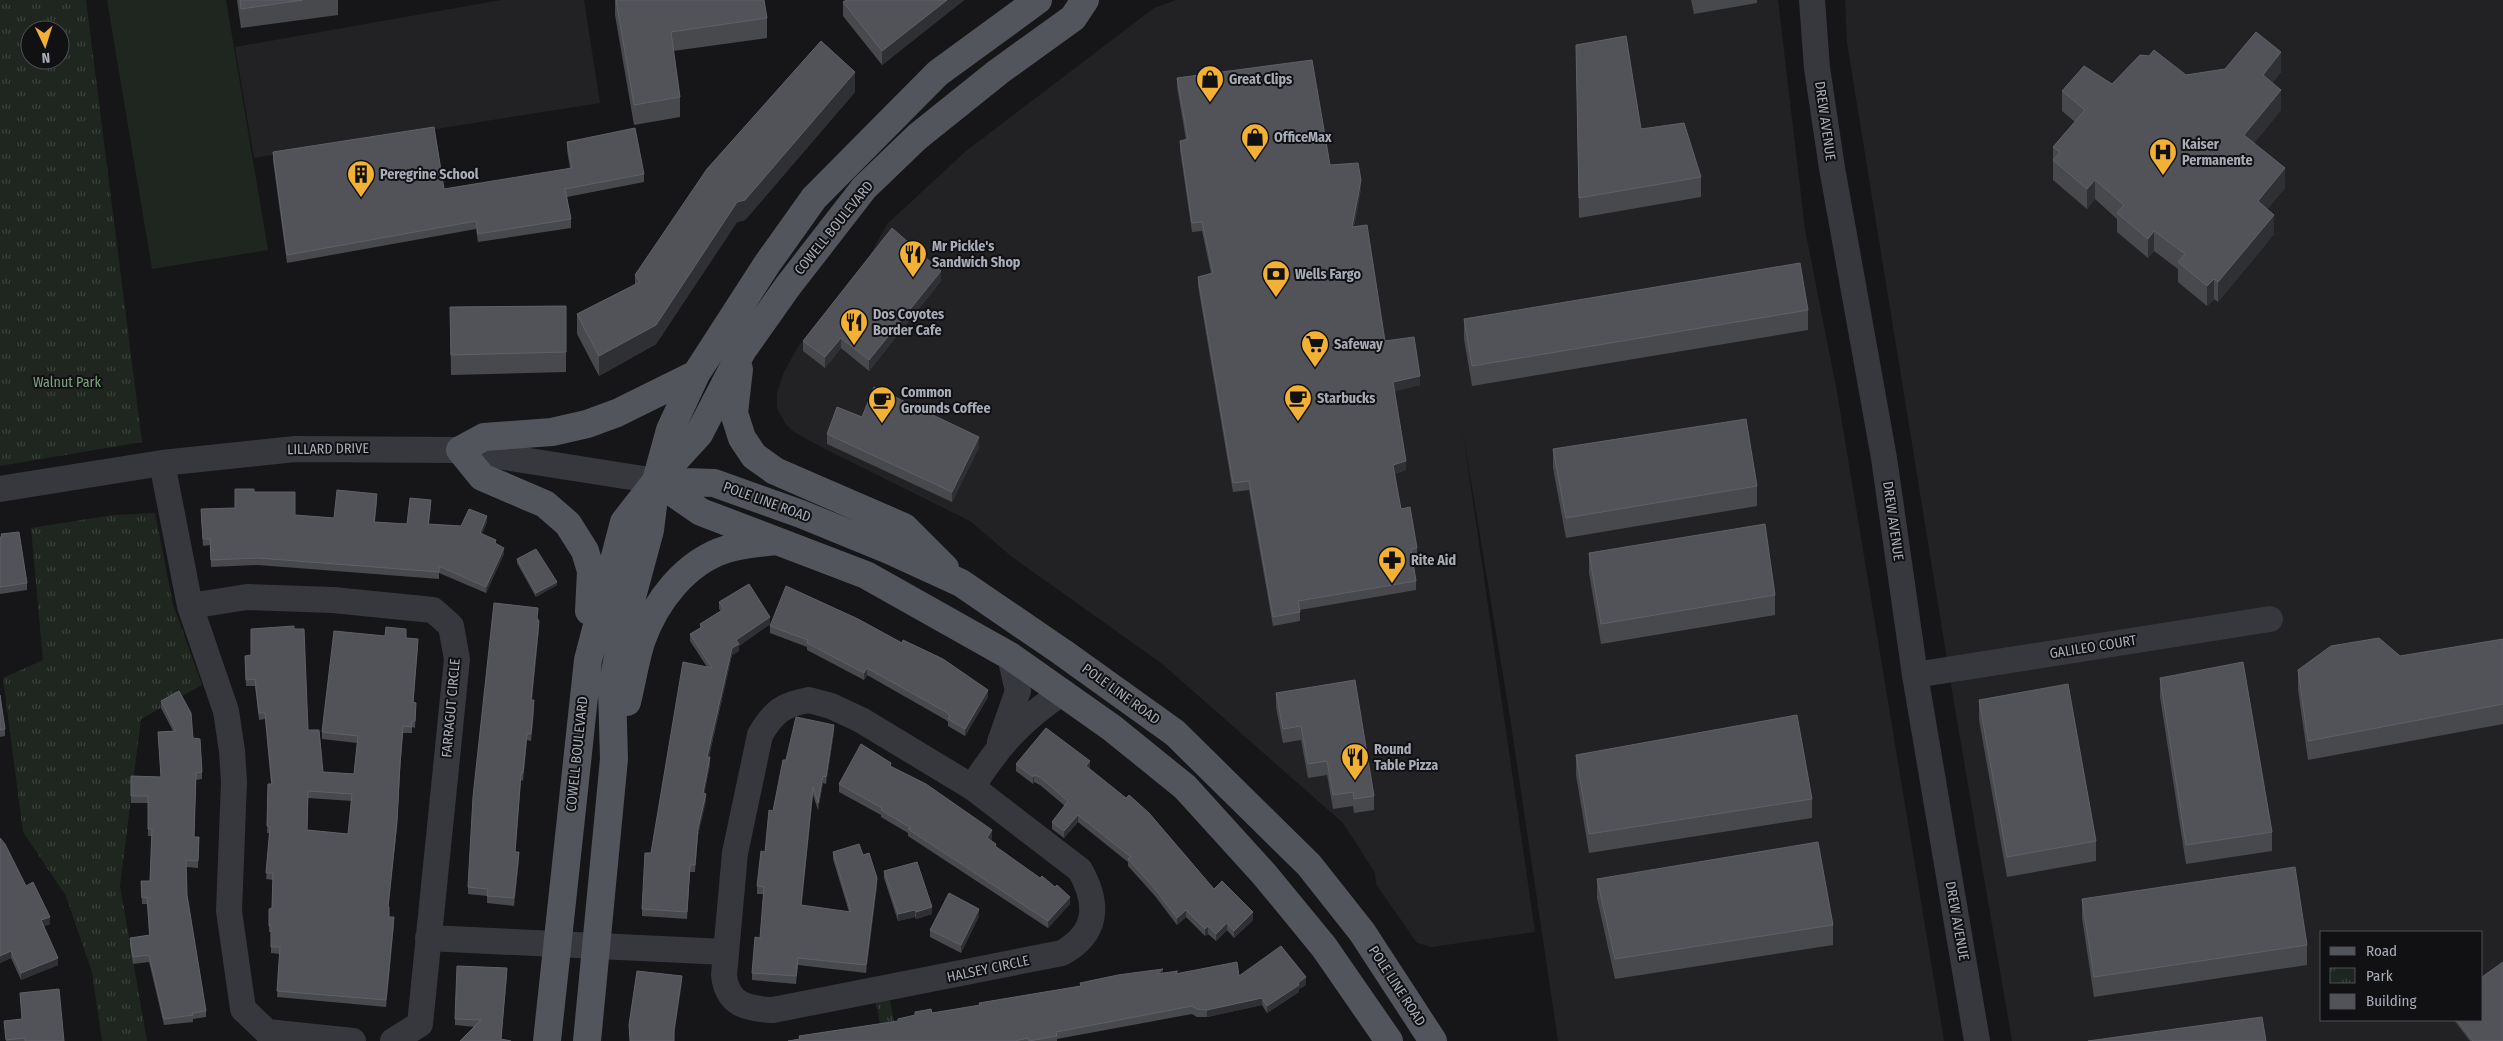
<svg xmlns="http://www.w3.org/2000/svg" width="2503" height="1041" font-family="'Fira Sans Condensed',sans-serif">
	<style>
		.built { fill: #222225; fill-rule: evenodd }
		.grass { fill: #1e261f }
		.park { fill: url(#park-tufts); fill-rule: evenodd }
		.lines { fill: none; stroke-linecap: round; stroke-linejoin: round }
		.minor { stroke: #37383d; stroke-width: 26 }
		.major { stroke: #53555c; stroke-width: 28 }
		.wall { fill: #47494d; fill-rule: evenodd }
		.shaded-wall { fill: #2f3033 }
		.building { fill: #525359; stroke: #5f6168; fill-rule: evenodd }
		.labels { text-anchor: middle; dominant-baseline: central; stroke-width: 4; stroke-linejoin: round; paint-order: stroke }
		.poi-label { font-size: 14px; font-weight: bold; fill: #a8adb8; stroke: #111113; text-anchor: start }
		.street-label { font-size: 14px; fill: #a8adb8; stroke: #111113 }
		.park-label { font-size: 14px; fill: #7fa381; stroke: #111113 }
	</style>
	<defs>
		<pattern id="park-tufts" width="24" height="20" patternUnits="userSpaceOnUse" patternTransform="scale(1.25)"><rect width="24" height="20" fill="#1e261f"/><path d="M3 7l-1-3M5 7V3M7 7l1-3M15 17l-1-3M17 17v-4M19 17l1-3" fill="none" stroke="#3c433d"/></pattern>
	</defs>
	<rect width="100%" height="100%" fill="#161618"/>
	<!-- built -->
	<path class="built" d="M501,0H584L600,103L254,158L235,47Z
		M1176,0H1778L1805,229L1837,392L1944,1041H1558L1511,724L1463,432L1535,932L1432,947L1417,943L1376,884L1375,873L1343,823L1161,663L1012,557L970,521L823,448L794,432L785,423L777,408V393L784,372L797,348L866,262L887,224L966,151L1154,8Z
		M1845,0H2503V1041H2012L1956,715L1847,43ZM2322,932H2482V1020H2322Z"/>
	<!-- grass -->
	<path class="grass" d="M107,0H226L268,250L152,269Z"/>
	<!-- park -->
	<path class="park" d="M0,0H86L142,442L0,466ZM30,30H60V60H30Z
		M155,513L173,604L202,685L141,719L120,886L147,1041H102L92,972L66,896L23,832L3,678L43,660L31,528L113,515Z
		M890,1000L898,1041H883L876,1002Z"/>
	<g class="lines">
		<!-- minor -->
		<path class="minor" d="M1812,0L1817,68L1832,168L1884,458L1915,675L1977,1041
			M162,463L190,606L226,711L232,751L234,782L229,911L243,1009L267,1032L353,1041
			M0,489L162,463L295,449L460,450L656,481
			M190,606L247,597L333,600L433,610L451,626L457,659L420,1024L393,1041
			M1915,675L2270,619
			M809,700L831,706L861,720L972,787L1080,870C1099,904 1098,933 1062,953L773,1010C746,1009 727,1004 724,975L735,853L760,735C773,712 784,704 809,700Z
			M1000,742L1018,691L1010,656
			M972,787C1000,744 1020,721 1063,692
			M428,938L725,952"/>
		<!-- major -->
		<path class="major" d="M739,369L734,413L742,438L754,456L775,471L904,527L945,568
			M656,481L714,483L801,514L889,550L961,583L1062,652L1175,733L1309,865L1362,932L1433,1041
			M656,481L701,512L866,575L1010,656L1112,728L1185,787L1264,874L1324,947L1389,1041
			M589,611L591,571L585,551L568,524L545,504L482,477L460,450L484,437L552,432L587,424L617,413L696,374
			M627,702C632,682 635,661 641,642C655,602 685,562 727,549C742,544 760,543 776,541
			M547,1041L588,660L624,522L656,481L699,434L742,351L788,286L864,188L917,137L998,72L1073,18L1085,0
			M587,1041L614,759L612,689L622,634L650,530L656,481L670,430L696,374L767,264L814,198L938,73L1038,0"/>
	</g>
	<!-- wall -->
	<path class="wall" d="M237,0H338V15L241,28Z
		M615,0H764L767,18V38L673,51L680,97V117L634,125L615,15Z
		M964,0L882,65L843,16V2Z
		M1691,0H1757V3L1694,14Z
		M1576,45L1641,129L1701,177V197L1579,218Z
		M2225,69L2281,72L2272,83L2281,110L2254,143L2285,188L2267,209L2274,234L2218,302L2214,299L2207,306L2178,282V269L2154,251L2148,258L2117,232V219L2095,199L2087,209L2053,180V147L2075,122L2062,111V91L2112,84L2186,75Z
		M1177,78L1330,165L1361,189L1354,227L1385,341L1420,385L1394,391L1406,470L1394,474L1401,509L1417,548V557L1412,558L1416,581V590L1300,610V621L1273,626L1249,490L1233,492L1198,286V277L1211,273L1202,231L1192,232L1180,150V141L1186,140L1177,87Z
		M855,92L745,220L737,222L656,344L599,376L577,334V314L635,285V275Z
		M567,142L644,174V182L567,197L571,219V228L478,242L476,229L287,263L273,161V152L444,189L570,169L567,150Z
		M941,281L869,371L841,348L825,368L803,351V341Z
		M566,306V372L451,375L450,307Z
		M1808,310V330L1472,386L1464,339V319Z
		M862,417L979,447L952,502L827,444V434Z
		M1553,449L1757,486V506L1566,538L1553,468Z
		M254,492L295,515L334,518L377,501L375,522L407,524L431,507L429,524L461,526L487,522L482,534L496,544L504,554L486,593L439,573V579L258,565L211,567L210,545L203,546L201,516L235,508Z
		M1,534L27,583V590L0,594V537H1Z
		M1589,553L1775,595V615L1601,644L1589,573Z
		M517,559L557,585L536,597L517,563Z
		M719,602L770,624L739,646V651L732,655L709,757L710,765L704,794L706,801L698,835L695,872H690L687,919L642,916V909L651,853L707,667L690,641V634L700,628V624L721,611L719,609Z
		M538,615L537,619L539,628L532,700L534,708L533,722L531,741L527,740L523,781L521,780L515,852L519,859L514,906L487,903V896L468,894V887Z
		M770,626L988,697L965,736L948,726V722L946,720L867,675L864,680L807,650V647L770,633Z
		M294,629L308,730L323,772L354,774L357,743L322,739V732L406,639L418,646L413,703L416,709L415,728L412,727V733H403L400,771L397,827L388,907L389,917L394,924L386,1007L277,997L280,954L271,953V932H269V909L272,908L273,880L266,879L270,833H267L268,784H271L265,719L259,720L255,686H246L245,656L251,655ZM308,798L352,801L348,834L307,830Z
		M2503,639V724L2308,760L2298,690V670L2400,656Z
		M2160,678L2272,832V851L2186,864L2160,697Z
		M1276,693L1374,796V810L1354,813L1353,806L1333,809L1327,775L1308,778L1301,740L1283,743L1276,707Z
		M0,695L5,729V736L0,737Z
		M1979,700L2096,841V861L2007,877L1979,720Z
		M161,701L193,738L202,772V779L196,780L194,837H199L198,868L186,867L187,895L206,1011V1017L193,1019V1022L164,1025L149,962L133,964L130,945V938L149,935L147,904H142L141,881H150L152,836H148V803H131V776L161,777L158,732L173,731L161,708Z
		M834,732L826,784L823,783L818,810L813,795L801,905L849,912L833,859V852L863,855L877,885L866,973L798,965L796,984L752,980V973L760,938L764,894H757V886L786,760Z
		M1576,755L1812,799V818L1589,853L1576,775Z
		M1016,764L1090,768L1089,769L1214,889L1253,920L1234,938L1227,930L1216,941L1208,934L1205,936L1186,917L1177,925L1155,896L1128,866V862L1078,822L1064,838L1052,829V822L1065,806L1040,785L1034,782L1033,784L1016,771Z
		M891,767L992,838L991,840L996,847L1070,904L1048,928L908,836V833L881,817V815L839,792V784Z
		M0,838L26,886L50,924L44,926L58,965L21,980L11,958L0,963Z
		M884,871L932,914L916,919L915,917L898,921L884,878Z
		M1597,879L1833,925V945L1615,979L1597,898Z
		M2082,899L2307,945V965L2094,997L2082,918Z
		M979,916L961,953L930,937V930Z
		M1163,973H1178L1239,976L1306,985L1299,989V992L1267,1013L1262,1005L1207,1017H1197L1192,1014L1057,1039V1041H788L799,1039V1036L898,1021L915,1016V1012L932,1013L979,1006V1003L1080,986V983Z
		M507,975L501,1039L460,1041L475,1027L455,1025V1019Z
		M20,993L64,1041H6L4,1021L22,1019Z
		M2454,1020H2482L2503,1041H2470Z"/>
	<!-- shaded-wall -->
	<path class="shaded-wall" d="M947,0H964L882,65V51Z
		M2281,52V72L2263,95V75Z
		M855,72V92L745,220L737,222L656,344L599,376V356L737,202Z
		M2281,90V110L2244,155V135Z
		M2285,168V188L2258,221V201Z
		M1361,180V189L1352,236V227Z
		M2095,180V199L2087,209V189Z
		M2274,215V234L2218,302V282Z
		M2154,231V251L2148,258V239Z
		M941,271V281L869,371V360Z
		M2214,279V299L2207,306V286Z
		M841,338V348L825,368V357Z
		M1420,376V385L1393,392V382Z
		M979,437V447L952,502V492Z
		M1406,461V470L1393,474V465Z
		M487,516V522L480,539V533Z
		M504,548V554L486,593V587Z
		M557,582V585L536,597V593Z
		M770,617V624L739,646V651L732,655L707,764V757L732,648L736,640Z
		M539,621V628L531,707V700Z
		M418,639V646L413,709V702Z
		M867,668V675L864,680V673Z
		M988,690V697L965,736V729Z
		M534,700V708L531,741V734Z
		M834,725V732L826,784V777Z
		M403,726L400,771L397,827L388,913Z
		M527,733V740L523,781V773Z
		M710,757V765L703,801V793Z
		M1090,761V768L1086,773V766Z
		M521,773V780L515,859V852Z
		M1034,775V782L1033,784V777Z
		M823,776V783L818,810V803Z
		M813,787V795L801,912V905Z
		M706,794V801L698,835L695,872L698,828Z
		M1078,815V822L1064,838V831Z
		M992,830V838L987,845V838Z
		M519,852V859L514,906V898Z
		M877,878V885L866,973V965Z
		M1070,897V904L1048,928V921Z
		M932,907V914L916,919V912Z
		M979,909V916L961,953V945Z
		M915,910V917L898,921V914Z
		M1186,910V917L1177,925V918Z
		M1253,912V920L1234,938V931Z
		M50,917V924L41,928V920Z
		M394,917V924L386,1007V1000Z
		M1227,923V930L1216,941V934Z
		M1208,926V934L1205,936V929Z
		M11,951V958L0,963V956Z
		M58,958V965L21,980V973Z
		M507,968V975L501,1041Z
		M1163,969V976L1157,974Z
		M682,976V983L674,1037V1030Z
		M1306,977V985L1299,989V992L1267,1013V1006Z
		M1262,998V1005L1207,1017V1010Z"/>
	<!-- building -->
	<path class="building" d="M240,0H303L241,9Z
		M616,0H764L767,18L671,32L680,97L634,105Z
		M846,0H947L882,51L843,2Z
		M2256,32L2281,52L2263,75L2281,90L2244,135L2285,168L2258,201L2274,215L2218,282L2214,279L2207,286L2178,262L2185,254L2154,231L2148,239L2117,213L2124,205L2095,180L2087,189L2053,160L2060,152L2053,147L2085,110L2062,91L2084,66L2112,84L2140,55L2149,56L2154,50L2186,75L2225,69Z
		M1626,36L1641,129L1684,123L1701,177L1579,198L1576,45Z
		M821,41L855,72L745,200L737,202L656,325L599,356L577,314L640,282L635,275L707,169Z
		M1312,60L1330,165L1358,163L1361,180L1352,227L1367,225L1385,341L1414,337L1420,376L1393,382L1406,461L1393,465L1401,509L1410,507L1417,548L1411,549L1416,581L1298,601L1300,612L1273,617L1249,481L1233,483L1198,277L1213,273L1202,222L1192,223L1180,141L1188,139L1177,78Z
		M434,127L444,189L572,168L567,142L635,128L644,174L565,189L571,219L478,234L476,221L287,255L273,152Z
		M892,228L941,271L869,360L841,338L825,357L803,341Z
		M1800,263L1808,310L1472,366L1464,319Z
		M566,306V352L451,355L450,307Z
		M874,387L979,437L952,492L827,434L837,407L862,417Z
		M1746,419L1757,486L1566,518L1553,449Z
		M235,489H254V492H295V515L334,518L337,490L377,494L374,522L407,524L410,498L431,500L428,524L461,526L469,509L487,516L480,533L496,540L495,543L504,548L486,587L439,566V572L258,558L211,560L210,539H203L201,509L235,508Z
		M1765,524L1775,595L1601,624L1589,553Z
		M19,532L27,583L0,587V537H2L1,534Z
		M536,549L557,582L536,593L517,559Z
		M749,584L770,617L736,640L739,644L732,648L707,757H710L703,793L706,794L698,828L695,865H690L687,912L642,909L645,853H651L683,662L712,668L690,634L702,627L700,624L724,609L719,602Z
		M786,586L858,619L902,643L903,640L943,659L988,690L965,729L948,719L950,716L946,712L867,668L864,673L807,643L808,640L770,626Z
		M494,603L538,608L537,618L539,621L531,700H534L531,734L527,733L523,773H521L515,852H519L514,898L487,896L488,889L468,887L473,797Z
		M294,626V629H304L308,730H319L323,772L354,774L358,736L322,732L334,631L385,636L386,627L406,629V638L418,639L413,702L416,703L415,721H412V727L403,726L400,764L397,821L388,907H389V917H394L386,1000L277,991L280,947H271V926H269V909L272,908L273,873H266L270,827L267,826L268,784H272L265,713H259L255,679L246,680L245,656L251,655V629ZM308,791L352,794L348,834L307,830Z
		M2379,638L2400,656L2503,639V704L2308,741L2298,670L2331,646Z
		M2243,662L2272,832L2186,845L2160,678Z
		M1355,680L1374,796L1354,799L1353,792L1333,795L1327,761L1308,764L1301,726L1283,729L1276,693Z
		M2068,684L2096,841L2007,857L1979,700Z
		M179,691L191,713L193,738L200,739L202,772L196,773L194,837H199L198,861L186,860L187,895L206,1011L192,1013L193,1015L164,1019L149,955L133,957L130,938L150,935L147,897L142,898L141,881H150L152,829H148V796H131V776L161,777L158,732L176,731L161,701Z
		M0,695L5,729L0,730Z
		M1797,715L1812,799L1589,834L1576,755Z
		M796,717L834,725L826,777L823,776L818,803L813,787L801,905L851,912L833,852L859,844L863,855L869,853L877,878L866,965L798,958L796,976L752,973L755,937L760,938L764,887L757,886L761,851L765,852L769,810L773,811L783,760H786Z
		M1046,728L1090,761L1086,766L1126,798L1129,795L1149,813L1214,889L1222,881L1253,912L1234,931L1227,923L1216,934L1208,926L1205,929L1186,910L1177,918L1155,889L1128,859L1131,857L1078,815L1064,831L1052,822L1068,801L1040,777L1034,775L1033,777L1016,764Z
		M861,744L891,763L890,766L926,784L992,830L987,838L996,844L995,846L1040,878L1042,876L1055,887L1057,885L1070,897L1048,921L908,829L911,828L881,810L882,808L839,784Z
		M0,838L5,844L26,886L33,882L50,917L41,920L58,958L21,973L11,951L0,956Z
		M1818,842L1833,925L1615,959L1597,879Z
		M917,862L932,907L916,912L915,910L898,914L884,871Z
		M2295,867L2307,945L2094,977L2082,899Z
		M949,893L979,909L961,945L930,930Z
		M1281,946L1306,977L1298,983L1299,985L1267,1006L1262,998L1207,1010L1197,1009L1192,1006L1056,1032L1057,1036L1029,1041L1028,1038L1015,1041H788L800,1039L799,1036L898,1021V1019L915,1015V1012L931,1009L932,1013L980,1005L979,1003L1081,986L1080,983L1118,975L1163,969L1157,974L1178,971L1175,974L1237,962L1239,976Z
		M2503,962V1041H2473L2457,1020H2482V977Z
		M457,966L507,968L501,1039L511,1041H460L481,1020L455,1019Z
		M637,971L682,976L674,1030V1041H630L629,1025Z
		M59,989L64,1041H25V1038L6,1040L4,1021L22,1019L20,993Z
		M2262,1017L2266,1041H2088Z"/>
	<!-- icons -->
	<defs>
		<g id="shop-pin" transform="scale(1.4375)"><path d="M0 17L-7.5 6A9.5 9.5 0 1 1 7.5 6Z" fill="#f2b134" stroke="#111113"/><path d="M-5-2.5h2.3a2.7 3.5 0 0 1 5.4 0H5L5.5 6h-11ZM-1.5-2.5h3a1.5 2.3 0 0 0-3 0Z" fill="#111"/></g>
		<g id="hospital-pin" transform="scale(1.4375)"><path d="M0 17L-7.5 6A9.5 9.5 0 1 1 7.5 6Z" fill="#f2b134" stroke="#111113"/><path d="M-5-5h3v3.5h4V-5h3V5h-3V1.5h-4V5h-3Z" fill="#111"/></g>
		<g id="building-pin" transform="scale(1.4375)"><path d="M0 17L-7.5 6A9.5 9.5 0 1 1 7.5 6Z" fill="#f2b134" stroke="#111113"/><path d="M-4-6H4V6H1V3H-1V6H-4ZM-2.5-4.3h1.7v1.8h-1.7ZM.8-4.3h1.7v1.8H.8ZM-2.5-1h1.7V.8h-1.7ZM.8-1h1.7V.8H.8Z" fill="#111"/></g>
		<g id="restaurant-pin" transform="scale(1.4375)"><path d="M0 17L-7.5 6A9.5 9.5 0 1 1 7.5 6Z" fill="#f2b134" stroke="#111113"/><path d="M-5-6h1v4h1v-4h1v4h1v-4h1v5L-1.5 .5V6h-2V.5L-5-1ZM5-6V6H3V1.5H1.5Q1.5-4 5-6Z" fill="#111"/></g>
		<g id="bank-pin" transform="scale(1.4375)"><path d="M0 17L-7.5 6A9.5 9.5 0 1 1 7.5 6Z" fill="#f2b134" stroke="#111113"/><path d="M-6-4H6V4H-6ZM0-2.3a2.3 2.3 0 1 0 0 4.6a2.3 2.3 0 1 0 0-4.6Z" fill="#111"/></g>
		<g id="supermarket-pin" transform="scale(1.4375)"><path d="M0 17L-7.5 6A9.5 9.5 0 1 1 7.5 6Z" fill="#f2b134" stroke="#111113"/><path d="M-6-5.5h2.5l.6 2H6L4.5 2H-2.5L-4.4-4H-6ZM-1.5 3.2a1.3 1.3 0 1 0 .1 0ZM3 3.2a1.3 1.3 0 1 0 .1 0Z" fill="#111"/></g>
		<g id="cafe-pin" transform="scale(1.4375)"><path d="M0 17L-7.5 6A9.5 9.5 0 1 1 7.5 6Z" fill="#f2b134" stroke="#111113"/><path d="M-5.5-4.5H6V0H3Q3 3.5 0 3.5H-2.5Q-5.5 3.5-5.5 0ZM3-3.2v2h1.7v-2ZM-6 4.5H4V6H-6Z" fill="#111"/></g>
		<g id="pharmacy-pin" transform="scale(1.4375)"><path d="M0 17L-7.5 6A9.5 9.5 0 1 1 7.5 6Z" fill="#f2b134" stroke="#111113"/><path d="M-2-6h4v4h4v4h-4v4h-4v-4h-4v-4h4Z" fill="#111"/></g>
	</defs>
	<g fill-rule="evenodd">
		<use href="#shop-pin" x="1210" y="79"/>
		<use href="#shop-pin" x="1255" y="137"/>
		<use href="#hospital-pin" x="2163" y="152"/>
		<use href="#building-pin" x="361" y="174"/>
		<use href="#restaurant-pin" x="913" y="254"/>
		<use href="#bank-pin" x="1276" y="274"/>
		<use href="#restaurant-pin" x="854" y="322"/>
		<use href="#supermarket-pin" x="1315" y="344"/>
		<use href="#cafe-pin" x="1298" y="398"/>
		<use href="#cafe-pin" x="882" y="400"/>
		<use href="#pharmacy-pin" x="1392" y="560"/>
		<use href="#restaurant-pin" x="1355" y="757"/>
	</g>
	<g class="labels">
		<!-- poi labels -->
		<g class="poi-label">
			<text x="1229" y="79">Great Clips</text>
			<text x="1274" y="137">OfficeMax</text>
			<text x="2182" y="144">Kaiser<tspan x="2182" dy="16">Permanente</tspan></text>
			<text x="380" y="174">Peregrine School</text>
			<text x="932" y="246">Mr Pickle's<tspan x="932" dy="16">Sandwich Shop</tspan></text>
			<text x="1295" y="274">Wells Fargo</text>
			<text x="873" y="314">Dos Coyotes<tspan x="873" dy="16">Border Cafe</tspan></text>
			<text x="1334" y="344">Safeway</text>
			<text x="901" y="392">Common<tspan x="901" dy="16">Grounds Coffee</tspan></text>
			<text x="1317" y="398">Starbucks</text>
			<text x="1411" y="560">Rite Aid</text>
			<text x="1374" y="749">Round<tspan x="1374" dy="16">Table Pizza</tspan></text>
		</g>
		<!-- street labels -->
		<g class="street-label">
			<text transform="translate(1825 121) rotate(82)">DREW AVENUE</text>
			<text transform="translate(834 228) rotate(-51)">COWELL BOULEVARD</text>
			<text transform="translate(328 449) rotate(-1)">LILLARD DRIVE</text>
			<text transform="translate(767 502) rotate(20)">POLE LINE ROAD</text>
			<text transform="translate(1893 521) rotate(82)">DREW AVENUE</text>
			<text transform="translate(2093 647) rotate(-9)">GALILEO COURT</text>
			<text transform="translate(1121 694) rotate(36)">POLE LINE ROAD</text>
			<text transform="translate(451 708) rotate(-85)">FARRAGUT CIRCLE</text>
			<text transform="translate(577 754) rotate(-84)">COWELL BOULEVARD</text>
			<text transform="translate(1957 921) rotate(80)">DREW AVENUE</text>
			<text transform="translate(988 969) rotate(-12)">HALSEY CIRCLE</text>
			<text transform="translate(1397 986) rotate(57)">POLE LINE ROAD</text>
		</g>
		<!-- park labels -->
		<g class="park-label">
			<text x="67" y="382">Walnut Park</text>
		</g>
	</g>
	<!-- legend -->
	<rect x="2320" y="931" width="162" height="90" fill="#111113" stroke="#4d4f55"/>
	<rect x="2330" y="947" width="25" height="8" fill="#53555c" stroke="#4d4f55"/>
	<text x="2366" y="956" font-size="15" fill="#a8adb8">Road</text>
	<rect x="2330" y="968" width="25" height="15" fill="url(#park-tufts)" stroke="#4d4f55"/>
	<text x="2366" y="981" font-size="15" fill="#a8adb8">Park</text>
	<rect x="2330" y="994" width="25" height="15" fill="#525359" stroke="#4d4f55"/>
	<text x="2366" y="1006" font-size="15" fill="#a8adb8">Building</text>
	<!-- north arrow -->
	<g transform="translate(45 45) rotate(176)"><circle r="24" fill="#111113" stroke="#4d4f55"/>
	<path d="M0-4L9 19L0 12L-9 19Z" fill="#f2b134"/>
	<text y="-8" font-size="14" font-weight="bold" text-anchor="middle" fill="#a8adb8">N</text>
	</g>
</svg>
